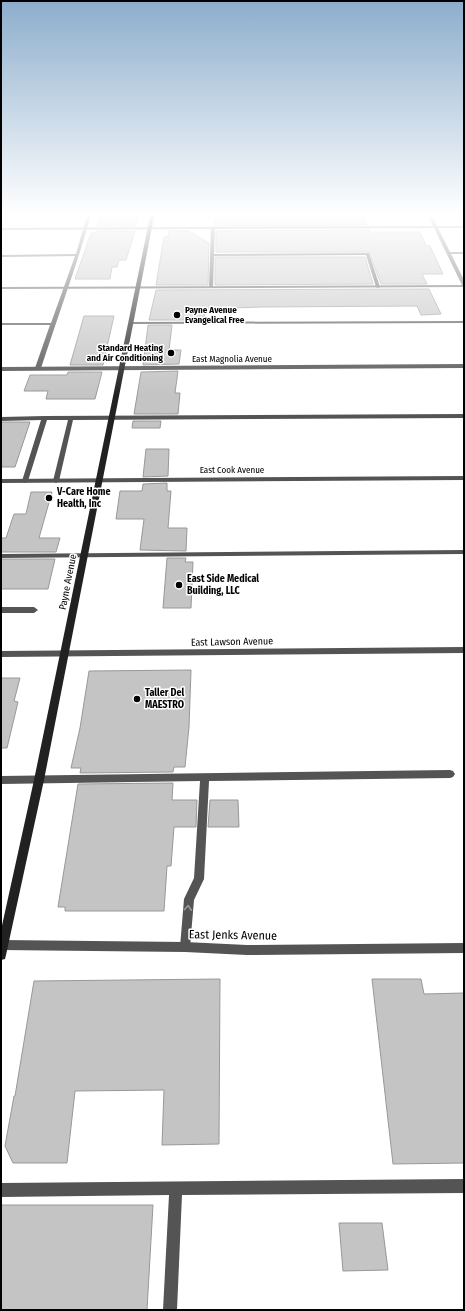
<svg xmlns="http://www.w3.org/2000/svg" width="465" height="1311" font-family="'Fira Sans Condensed',sans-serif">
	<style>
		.building { fill: #c4c4c4; stroke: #989898 }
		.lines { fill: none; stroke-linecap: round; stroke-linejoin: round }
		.lane { fill: #545454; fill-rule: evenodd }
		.street { fill: #545454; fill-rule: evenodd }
		.secondary { fill: #212121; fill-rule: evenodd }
		.oneway { stroke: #989898 }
		.poi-dot { fill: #000; stroke: #fff; stroke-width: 1.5 }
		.labels { text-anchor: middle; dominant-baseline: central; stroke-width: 3; stroke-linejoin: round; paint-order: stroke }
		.far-poi-label { font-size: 9px; font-weight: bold; fill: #000; stroke: #fff; text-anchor: start }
		.far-street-label { font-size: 9px; fill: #000; stroke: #fff }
		.poi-label { font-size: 10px; font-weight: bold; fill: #000; stroke: #fff; text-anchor: start }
		.street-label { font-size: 10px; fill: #000; stroke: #fff }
		.near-street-label { font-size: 12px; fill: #000; stroke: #fff }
	</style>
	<rect width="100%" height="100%" fill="#fff"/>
	<!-- building -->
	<path class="building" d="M102,212H122V214L139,213L136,226H97Z
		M362,212L367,225L214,226L215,213Z
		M369,230L370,232H420L426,246H430L443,274H422L427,284H381L369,252H216V231Z
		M96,231H135L126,260H119L117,267H112L110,279H75L91,233H95Z
		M169,231H189L209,243L208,285H156L164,237L168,236Z
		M215,257H365L373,284L215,285Z
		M429,289L441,314L421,315L417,306L262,307L205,309L204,320H149L156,290Z
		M84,316H114L103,365H70Z
		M148,325H172L169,350H181L179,364L143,365Z
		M178,371L175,393H180L178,414H134L141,372Z
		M68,372H102L95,399H46L48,391H24L30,375H67Z
		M133,421H161L160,428H132Z
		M1,422H30L15,467H1Z
		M146,449H169L168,476L143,477Z
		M167,483V491H171L168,528H187L186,551L140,550L144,519H116L120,491H142L143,484Z
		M31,492H52L39,538H60L56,552H1V538H6L14,514H26Z
		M167,558H186L185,562H193L191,608H163Z
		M1,559H55L48,589H1Z
		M191,670L189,727L185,767H174L173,772L80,773L81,768H71L80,728L89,671Z
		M1,678H20L14,701L18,702L7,748H1Z
		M173,783L172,800H197L196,827H174L171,866H167L164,911H65V907H58L78,784Z
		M210,800H238L239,827H208Z
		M220,979L219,1144L162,1145L164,1090L75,1091L67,1163H13L5,1146L14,1096H15L34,981Z
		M372,979H421L424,994L464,993V1163L393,1164Z
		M1,1205H153L147,1310H1Z
		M339,1223H382L388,1270L343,1271Z"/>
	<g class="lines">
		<!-- lane -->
		<path class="lane" d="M88,212H92C77,265 58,316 41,368L36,369L35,368L50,325H1V323H51L75,256L1,257V255L76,254Z
			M213,227L215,228L214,254L369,253L380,287L378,288L376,287L366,255L214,256L213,287L209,288L211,228Z
			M448,252H464V254H447Z
			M464,321V323L131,324L129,323L131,322Z
			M464,414V418L73,420L59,481L56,483L53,481L68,420H47L28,481L25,483L22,481L41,420L1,421V417L45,416Z
			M464,550V554L1,558V554Z
			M1,607H34L38,610L34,613H1Z
			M450,770L453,771L455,774L453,777L450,778L209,781L204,879L194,900L190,947L189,951L185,952L181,951L180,947L184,899L194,878L200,781L1,784V776Z
			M464,1179V1193L182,1195L177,1310H163L169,1195L1,1197V1183Z"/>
		<!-- street -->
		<path class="street" d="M426,212H430L437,226H464V228H438L464,280V287L1,289V287L462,285L434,228L1,230V228L433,226Z
			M464,364V368L1,371V367Z
			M464,476V480L1,483V479Z
			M464,647V653L1,657V651Z
			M1,940L185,942L247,945L464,943V953L247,955L185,952L1,950Z"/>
		<!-- secondary -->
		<path class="secondary" d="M151,212H155L44,780L6,955L5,959L1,960V930L34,780Z"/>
	</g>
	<!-- one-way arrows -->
	<defs><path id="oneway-chevron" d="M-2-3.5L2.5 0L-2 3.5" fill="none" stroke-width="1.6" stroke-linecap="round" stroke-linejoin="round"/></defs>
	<use class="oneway" href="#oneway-chevron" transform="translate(188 908) rotate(-86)"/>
	<!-- sky -->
	<linearGradient id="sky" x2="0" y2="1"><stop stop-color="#8cadcc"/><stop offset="0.54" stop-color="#fff"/><stop offset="1" stop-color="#fff" stop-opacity="0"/></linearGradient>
	<rect width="465" height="396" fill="url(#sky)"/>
	<!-- markers -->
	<g class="poi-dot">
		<circle cx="177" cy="315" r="4"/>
		<circle cx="171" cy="353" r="4"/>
		<circle cx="49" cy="498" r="4"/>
		<circle cx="179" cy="585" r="4"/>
		<circle cx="137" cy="699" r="4"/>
	</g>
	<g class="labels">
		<!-- far-poi labels -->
		<g class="far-poi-label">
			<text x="185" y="310">Payne Avenue<tspan x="185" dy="10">Evangelical Free</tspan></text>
			<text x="163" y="348" text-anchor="end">Standard Heating<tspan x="163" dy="10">and Air Conditioning</tspan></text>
		</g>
		<!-- far-street labels -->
		<g class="far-street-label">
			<text x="232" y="359">East Magnolia Avenue</text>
			<text x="232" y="470">East Cook Avenue</text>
		</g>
		<!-- poi labels -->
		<g class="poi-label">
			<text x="57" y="492">V-Care Home<tspan x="57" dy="12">Health, Inc</tspan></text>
			<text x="187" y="579">East Side Medical<tspan x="187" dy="12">Building, LLC</tspan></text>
			<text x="145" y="693">Taller Del<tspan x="145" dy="12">MAESTRO</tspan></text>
		</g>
		<!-- street labels -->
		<g class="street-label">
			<text transform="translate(68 582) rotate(-79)">Payne Avenue</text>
			<text transform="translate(232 642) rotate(-1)">East Lawson Avenue</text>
		</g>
		<!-- near-street labels -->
		<g class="near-street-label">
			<text transform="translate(233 935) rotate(1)">East Jenks Avenue</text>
		</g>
	</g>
	<!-- border -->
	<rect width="465" height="1311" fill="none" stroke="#000000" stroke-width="4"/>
</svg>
